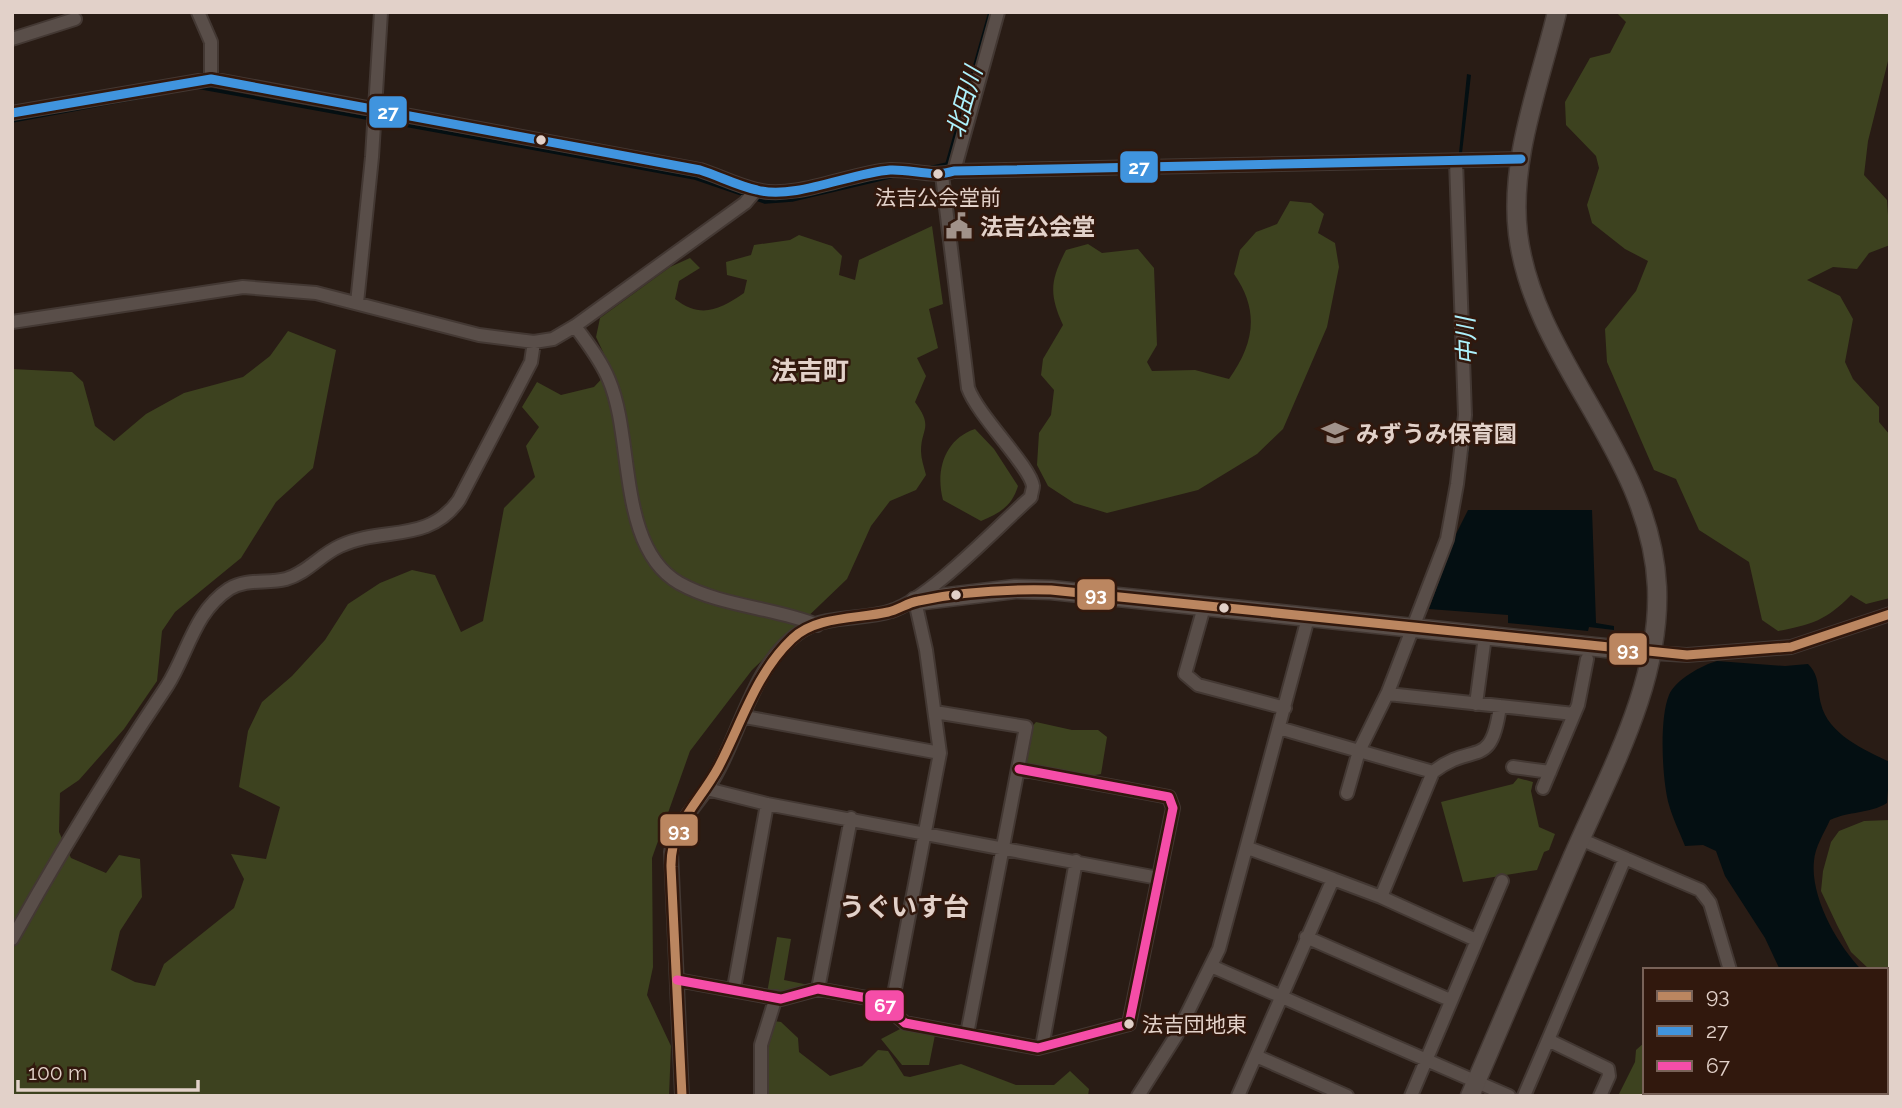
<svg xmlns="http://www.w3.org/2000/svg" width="1902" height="1108" font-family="Raleway,'Noto Sans JP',sans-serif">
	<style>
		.green { fill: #3d421f }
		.water { fill: #040f12 }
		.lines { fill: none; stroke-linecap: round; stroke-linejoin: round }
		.stream { stroke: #040f12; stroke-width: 3.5 }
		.street-casing { stroke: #433833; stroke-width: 16 }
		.secondary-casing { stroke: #433833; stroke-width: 21 }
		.street { stroke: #594e49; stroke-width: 12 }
		.secondary { stroke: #594e49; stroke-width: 18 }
		.bus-1-casing { stroke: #31180d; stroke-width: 14 }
		.bus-2-casing { stroke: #31180d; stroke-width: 14 }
		.bus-3-casing { stroke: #31180d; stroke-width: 14 }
		.bus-1 { stroke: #bb8660; stroke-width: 9 }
		.bus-2 { stroke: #4094de; stroke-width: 9 }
		.bus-3 { stroke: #f54da8; stroke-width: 9 }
		.bus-dot { fill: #e2d1c9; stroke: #31180d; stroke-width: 2.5 }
		.labels { text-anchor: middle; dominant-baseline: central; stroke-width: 5; stroke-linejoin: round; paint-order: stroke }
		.bus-label { font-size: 21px; fill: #e2d1c9; stroke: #31180d }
		.poi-label { font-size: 23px; font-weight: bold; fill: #e2d1c9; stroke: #31180d; text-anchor: start }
		.water-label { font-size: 24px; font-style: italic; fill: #adf1fc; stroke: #31180d }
		.quarter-label { font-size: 26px; font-weight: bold; fill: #e2d1c9; stroke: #31180d }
		.line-badge { stroke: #31180d; stroke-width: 2.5 }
		.badge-label { font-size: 19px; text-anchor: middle; font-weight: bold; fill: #fff }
	</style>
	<rect width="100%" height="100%" fill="#291c15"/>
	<!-- green -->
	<path class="green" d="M1616,12H1890V53L1868,141L1864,175L1887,200L1890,245L1869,253L1857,269L1833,267L1807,280L1840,296L1853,319L1845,362L1853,379L1879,407V422L1890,435V598L1866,604L1851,595C1827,620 1811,625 1778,631L1762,620L1749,562L1699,530L1676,479L1654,470L1607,362L1605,329L1636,291L1648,261L1625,249L1592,223L1587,205L1599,168L1596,156L1566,125L1565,102L1590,58L1610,53L1626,22Z
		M1290,201L1311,203L1324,214L1318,233L1335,243L1339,267L1327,327L1283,429L1257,454L1198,490L1107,513L1074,503L1048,486L1037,465L1039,433L1051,415L1054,390L1041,375L1043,359L1063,325C1049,294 1050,281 1066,250L1088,244L1102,253L1138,249L1154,268L1157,345L1147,362L1152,371L1195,370L1229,379C1254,344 1260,311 1234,274L1240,250L1256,232L1277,224Z
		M932,226L943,304L929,309L938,348L917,358L926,376L915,402C934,428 921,428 921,451C921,459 924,467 926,475L916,490L890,501L871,526L847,579L752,670L690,751L652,858L653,967L647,995L671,1046L669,1096H12V369L72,372L83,382L95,426L114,441L146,414L184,393L243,377L270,356L288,331L336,350L313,468L276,502L241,558L175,612L162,631L157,681L124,729L79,780L60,793L59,832L71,858L106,873L119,855L140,859L142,897L120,931L111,970L135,982L155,986L164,964L234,908L244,879L231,854L266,859L280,807L239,787L248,731L262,702L292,676L325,640L348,604L380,583L412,570L435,575L461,632L483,621L504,508L535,477L526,446L539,427L522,407L537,382L561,395L594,387L611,369L596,337L600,318L670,267L690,258L700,268L679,281L675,299C701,319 719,310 744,293L747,280L727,275L726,262L751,255L754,245L790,240L799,235L832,246L842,256L839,275L855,280L859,260Z
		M975,429L994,449L1018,486C1012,506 1000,513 981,521L943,500C935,470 945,439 975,429Z
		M1036,722L1072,730H1098L1107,737L1101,774L1089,776L1029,766L1025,763L1031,728Z
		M1518,778L1533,782L1531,791L1539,827L1555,834L1549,850L1544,852L1537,870L1463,882L1441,802L1513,784Z
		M1890,820V981L1886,979V970H1870L1851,952L1837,925L1821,891L1823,871L1831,842L1839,831L1864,821Z
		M777,937L791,939L784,980L814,986L782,996L767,993Z
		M774,1021L781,1022L798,1038L799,1052L830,1076L862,1066L878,1050L888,1051L904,1076L910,1077L961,1064L1016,1085H1054L1070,1071L1089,1089L1088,1096H767L765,1043Z
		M902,1028L935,1035L929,1065H902L881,1039Z
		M1645,1042V1092H1663L1662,1096H1618L1635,1062L1636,1050Z"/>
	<!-- water -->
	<path class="water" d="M1467,74L1471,75L1462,153H1459Z
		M1468,510H1592L1596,623L1614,626V630L1589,627L1588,631L1508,623V615L1429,609L1456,534Z
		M1717,661L1785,666L1808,664C1820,676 1817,688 1821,704C1828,734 1864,750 1890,762L1887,803C1869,814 1849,811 1830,820C1824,833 1815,847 1814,861C1810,897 1838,946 1862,970H1780L1765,938L1725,876L1716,851L1703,845L1685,846C1680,833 1673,819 1669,805C1662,780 1659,719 1669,695C1675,680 1702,665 1717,661Z"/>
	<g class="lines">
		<!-- stream -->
		<path class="stream" d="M197,87L695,178L765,202L792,200L898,175
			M12,121L148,96
			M929,168L947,164L990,12
			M1467,453L1469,433"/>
		<!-- street casing -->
		<g class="street-casing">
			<path id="street" d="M198,12L211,42V79
				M12,39L75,19
				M12,113L211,79L700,170C719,176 738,186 757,190C795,200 850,173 890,170C912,169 933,178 954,171L1521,159
				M954,171L998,12
				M357,303L372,157L381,12
				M12,322L243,287L316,293L479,335L534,342L553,339L575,326L745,203L756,190
				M575,326C587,343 601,360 609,380C634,438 617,547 679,583C722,607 773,607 817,625
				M1204,607L1185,674L1198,685L1285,708
				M1653,653L1687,655L1791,647L1890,614
				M1388,694L1574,714
				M1476,704L1485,636
				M935,712L1026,727L967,1034
				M745,717L940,753
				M1279,728L1359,751L1388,692L1447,539L1457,484L1465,415L1456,161
				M1513,767L1550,772
				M1543,788L1578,705L1587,659
				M707,789L767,804L1158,878
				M1347,793L1359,751L1433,772
				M1580,839L1700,890L1710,903L1730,970
				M1248,848L1333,879
				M1381,897L1433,772C1474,740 1491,772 1500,706
				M1306,937L1450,1000
				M12,939C60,853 112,768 167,686C188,653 194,612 229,589C247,578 267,584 286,579C307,573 320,555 340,546C382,526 428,544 459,500L531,362L534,342
				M1211,966L1509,1096
				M677,980L781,999L818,989L878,1000L905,1023L1038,1048L1129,1024L1173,808L1169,797L1019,769
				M734,988L767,804
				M818,989L851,818
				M891,1010L940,753L926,650L915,601
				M1042,1047L1076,861
				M1256,1056L1347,1096
				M1816,1092L1820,1096
				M682,1096L671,852C676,825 692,810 707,789C740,741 751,662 803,630C827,615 864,620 891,611C930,599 997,527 1031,497C1031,493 1033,490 1033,486C1030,466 978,416 968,388L942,175
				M761,1096V1045L776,997
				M1138,1096L1176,1036L1219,949L1308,618
				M1238,1096L1333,879L1381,897L1476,940
				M1411,1096L1502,881
				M1524,1096L1548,1040
				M1600,1096L1609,1076L1608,1069L1548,1040L1625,858"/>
		</g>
		<!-- secondary casing -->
		<g class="secondary-casing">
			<path id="secondary" d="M915,601L1015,589L1051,590L1653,653
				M1470,1096C1505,1016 1539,936 1573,856C1610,771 1661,682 1657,587C1651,453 1534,362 1518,234C1509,160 1540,83 1557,12"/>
		</g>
		<!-- street -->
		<use href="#street" class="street"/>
		<!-- secondary -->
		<use href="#secondary" class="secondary"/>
		<!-- bus-1 casing -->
		<g class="bus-1-casing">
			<path id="bus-1" d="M682,1096L671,867C670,825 699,803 718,768C741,725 755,674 792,639C815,616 857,619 888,612C898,610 907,603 918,601C960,592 1007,589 1051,590L1687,655L1791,647L1890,614"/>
		</g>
		<!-- bus-2 casing -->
		<g class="bus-2-casing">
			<path id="bus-2" d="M12,113L211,79L700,170C719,176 738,186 757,190C795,200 850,173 890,170C912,169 933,178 954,171L1521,159"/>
		</g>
		<!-- bus-3 casing -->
		<g class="bus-3-casing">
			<path id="bus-3" d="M677,980L781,999L818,989L878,1000L905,1023L1038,1048L1129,1024L1173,808L1169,797L1019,769"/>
		</g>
		<!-- bus-1 -->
		<use href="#bus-1" class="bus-1"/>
		<!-- bus-2 -->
		<use href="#bus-2" class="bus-2"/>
		<!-- bus-3 -->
		<use href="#bus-3" class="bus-3"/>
	</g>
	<!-- icons -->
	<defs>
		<g id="civic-bare" transform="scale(2.1)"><path d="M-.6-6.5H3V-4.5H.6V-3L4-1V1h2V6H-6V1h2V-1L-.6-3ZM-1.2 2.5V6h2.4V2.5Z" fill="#a1928a" stroke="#31180d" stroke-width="2.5" paint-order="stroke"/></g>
		<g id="school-bare" transform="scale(2.1)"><path d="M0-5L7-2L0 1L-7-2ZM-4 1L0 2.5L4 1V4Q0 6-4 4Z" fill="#a1928a" stroke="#31180d" stroke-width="2.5" paint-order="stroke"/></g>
	</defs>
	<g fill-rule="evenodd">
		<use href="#civic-bare" x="959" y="226"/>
		<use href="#school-bare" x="1335" y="433"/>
	</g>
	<!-- markers -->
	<g class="bus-dot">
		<circle cx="541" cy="140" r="6"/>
		<circle cx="938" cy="174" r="6"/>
		<circle cx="956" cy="595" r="6"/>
		<circle cx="1224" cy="608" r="6"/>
		<circle cx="1129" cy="1024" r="6"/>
	</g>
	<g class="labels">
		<!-- bus labels -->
		<g class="bus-label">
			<text x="938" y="197">法吉公会堂前</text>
			<text x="1142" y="1024" text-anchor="start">法吉団地東</text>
		</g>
		<!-- poi labels -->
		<g class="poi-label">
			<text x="980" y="226">法吉公会堂</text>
			<text x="1356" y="433">みずうみ保育園</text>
		</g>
		<!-- water labels -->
		<g class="water-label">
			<text transform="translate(964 102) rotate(-74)">北田川</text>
			<text transform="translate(1466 341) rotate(-92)">中川</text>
		</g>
		<!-- quarter labels -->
		<g class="quarter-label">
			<text x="810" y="371">法吉町</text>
			<text x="904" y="907">うぐいす台</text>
		</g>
	</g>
	<g class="line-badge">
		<rect x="368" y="95" width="40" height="34" rx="7" fill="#4094de"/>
		<rect x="1119" y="150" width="40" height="34" rx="7" fill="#4094de"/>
		<rect x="1076" y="578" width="40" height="33" rx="7" fill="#bb8660"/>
		<rect x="1608" y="632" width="40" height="34" rx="7" fill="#bb8660"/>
		<rect x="659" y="813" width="40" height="34" rx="7" fill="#bb8660"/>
		<rect x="864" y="989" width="41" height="33" rx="7" fill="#f54da8"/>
	</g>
	<g class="badge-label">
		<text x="388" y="119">27</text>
		<text x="1139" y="174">27</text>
		<text x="1096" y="601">93</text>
		<text x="1628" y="656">93</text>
		<text x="679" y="837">93</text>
		<text x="885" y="1012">67</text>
	</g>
	<!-- border -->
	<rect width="1902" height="1108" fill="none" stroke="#e2d1c9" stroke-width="28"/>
	<!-- legend -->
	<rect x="1643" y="968" width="245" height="126" fill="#31180d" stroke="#786258" stroke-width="2"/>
	<rect x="1657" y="991" width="35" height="10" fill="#bb8660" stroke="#786258" stroke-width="2"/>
	<text x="1706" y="1003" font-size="21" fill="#e2d1c9">93</text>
	<rect x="1657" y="1026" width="35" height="10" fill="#4094de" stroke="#786258" stroke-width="2"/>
	<text x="1706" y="1038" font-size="21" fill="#e2d1c9">27</text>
	<rect x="1657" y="1061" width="35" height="10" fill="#f54da8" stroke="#786258" stroke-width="2"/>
	<text x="1706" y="1073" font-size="21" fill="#e2d1c9">67</text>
	<!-- scale -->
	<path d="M18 1080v10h180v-10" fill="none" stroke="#e2d1c9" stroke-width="3.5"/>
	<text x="28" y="1080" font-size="21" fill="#e2d1c9" stroke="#31180d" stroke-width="5" paint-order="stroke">100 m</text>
</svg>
